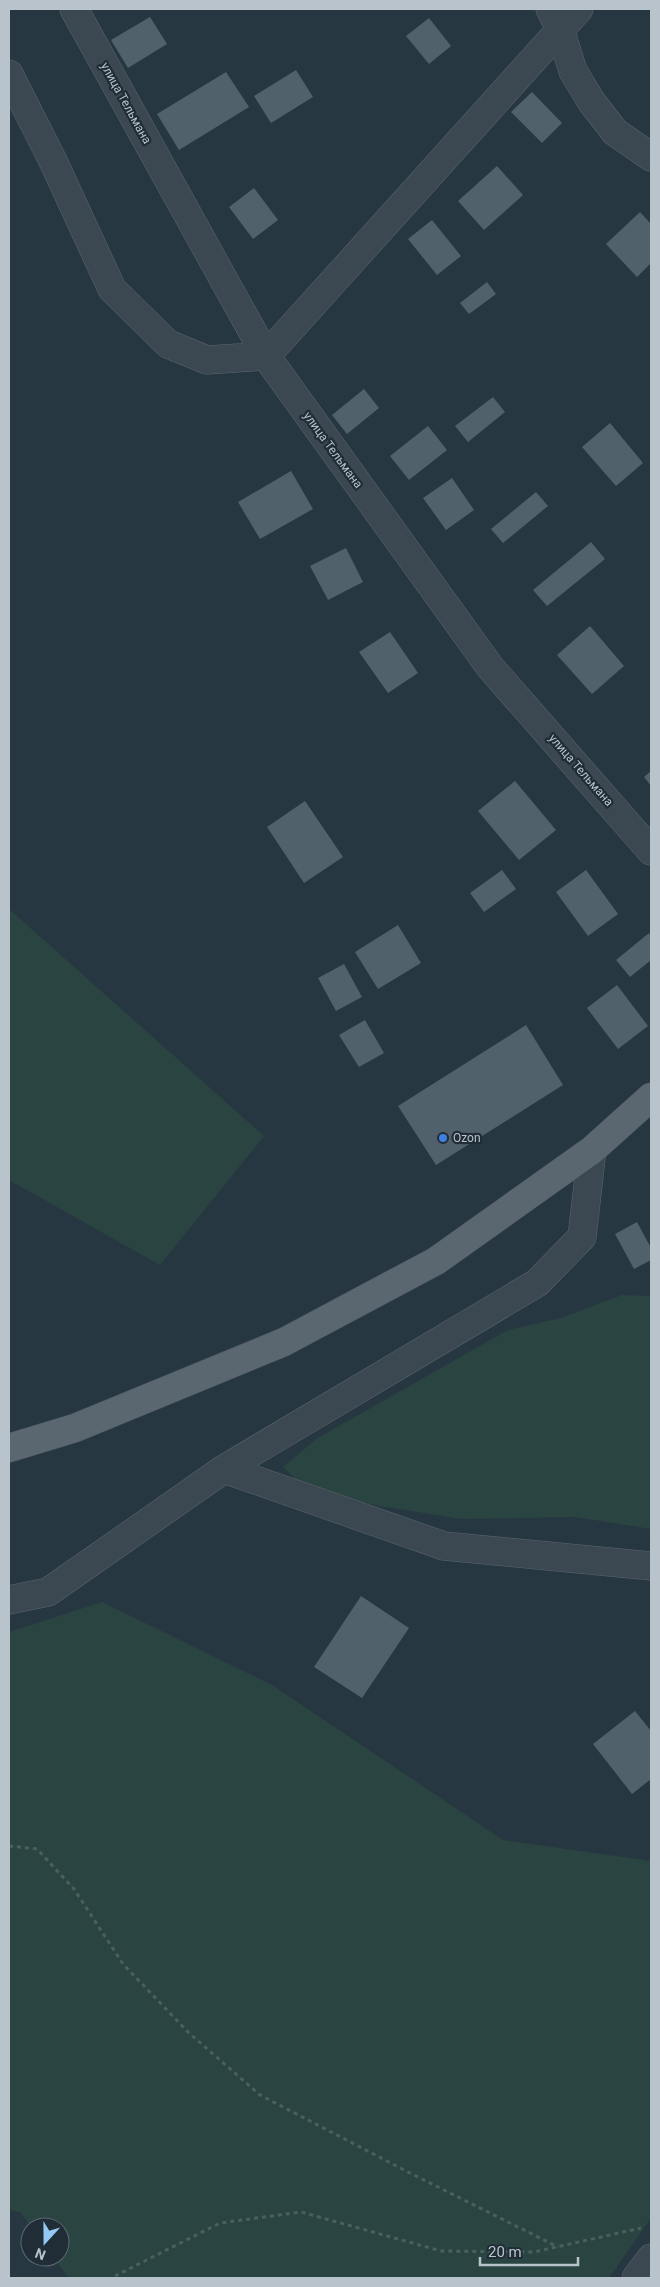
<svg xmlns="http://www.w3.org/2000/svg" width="660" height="2287" font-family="Roboto,sans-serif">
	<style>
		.green { fill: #2a4442 }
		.building { fill: #51616c }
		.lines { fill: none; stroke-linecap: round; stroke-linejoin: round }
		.minor-casing { stroke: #5a666e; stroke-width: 29 }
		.major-casing { stroke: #48545d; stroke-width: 29 }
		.path { stroke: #4a605f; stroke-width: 3; stroke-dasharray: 4 4; stroke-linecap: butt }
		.minor { stroke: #3c4851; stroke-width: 28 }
		.major { stroke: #5a6771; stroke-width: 28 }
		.shop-dot { fill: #3f7fe0; stroke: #202d37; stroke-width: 2 }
		.labels { text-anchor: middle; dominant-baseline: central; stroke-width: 4.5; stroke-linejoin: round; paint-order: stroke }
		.street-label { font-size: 12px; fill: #b9c3cb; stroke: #202d37 }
		.poi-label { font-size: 12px; fill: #b9c3cb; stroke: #202d37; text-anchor: start }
	</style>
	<rect width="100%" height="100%" fill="#273741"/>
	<!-- green -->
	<path class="green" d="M9,909L264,1136L160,1265L9,1180Z
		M622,1295L651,1296V1529L575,1517L461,1519L356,1502L301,1484L283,1467L316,1439L508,1330L561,1318Z
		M102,1602L272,1685L503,1840L651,1861V2218L609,2278H69L53,2257H60V2227H31L20,2212L9,2210V1632Z"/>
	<!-- building -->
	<path class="building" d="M150,17L167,44L128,68L111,40Z
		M429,18L451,46L429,64L406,36Z
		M296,70L313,97L271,123L254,96Z
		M226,72L249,107L179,150L157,114Z
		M532,92L562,123L542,143L511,112Z
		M497,166L523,195L484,230L458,201Z
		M254,188L278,220L253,239L229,207Z
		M640,212L651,224V263L637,277L606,244Z
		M432,220L461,256L437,275L408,239Z
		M487,282L496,294L469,314L460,303Z
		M364,389L379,408L347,434L332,415Z
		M493,397L505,412L468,442L455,426Z
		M610,423L643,463L616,486L582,447Z
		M428,426L447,450L409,480L390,456Z
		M291,471L313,509L260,539L238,502Z
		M452,478L474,510L446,530L423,498Z
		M536,492L548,506L503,543L491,529Z
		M591,542L605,559L547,606L533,590Z
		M346,548L363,582L328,600L310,566Z
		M590,626L624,666L592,694L557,655Z
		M390,632L418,673L388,693L359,652Z
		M651,771V786L644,777Z
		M515,781L556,830L519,860L478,811Z
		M305,801L343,857L304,883L267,827Z
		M502,870L516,889L484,912L470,893Z
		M586,870L618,914L588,936L556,892Z
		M398,925L421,963L378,989L355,952Z
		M649,933L651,937V960L630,977L616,960Z
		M344,964L362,997L336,1011L318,978Z
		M617,985L648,1026L618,1049L587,1008Z
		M365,1020L384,1053L359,1067L339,1035Z
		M526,1025L563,1085L436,1165L398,1106Z
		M637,1222L651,1248V1260L634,1269L615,1234Z
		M361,1596L409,1628L362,1698L314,1667Z
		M635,1711L651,1731V1779L632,1794L593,1744Z"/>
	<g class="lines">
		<!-- minor casing -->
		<g class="minor-casing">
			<path id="minor" d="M74,9L266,356L490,667L651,851
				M550,9L560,29L573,71L591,101L615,132L651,157
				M9,74L53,161L112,289L168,344L207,360L266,356L579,9
				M224,1469L444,1546L651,1566
				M9,1600L48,1592L224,1469L537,1283L582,1237L592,1150
				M636,2278L651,2258"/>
		</g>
		<!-- major casing -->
		<g class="major-casing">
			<path id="major" d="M9,1448L75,1428L284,1342L436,1261L592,1150L651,1097"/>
		</g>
		<!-- path -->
		<path class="path" d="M9,1846L37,1849L74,1889L123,1964L189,2033L260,2095L410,2173L558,2247
			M115,2276L220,2223L301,2212L441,2251L534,2252L641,2228"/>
		<!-- minor -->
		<use href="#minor" class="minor"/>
		<!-- major -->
		<use href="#major" class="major"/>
	</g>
	<!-- markers -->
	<circle class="shop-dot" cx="443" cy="1138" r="5"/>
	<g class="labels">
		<!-- street labels -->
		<g class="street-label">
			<text transform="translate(126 103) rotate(61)">улица Тельмана</text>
			<text transform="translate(333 450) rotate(54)">улица Тельмана</text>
			<text transform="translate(581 770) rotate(49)">улица Тельмана</text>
		</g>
		<!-- poi labels -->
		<g class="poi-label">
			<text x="453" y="1138">Ozon</text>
		</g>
	</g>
	<!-- border -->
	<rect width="660" height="2287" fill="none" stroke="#b9c3cb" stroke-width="20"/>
	<!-- north arrow -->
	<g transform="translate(45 2242) rotate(201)"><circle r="24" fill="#202d37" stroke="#5d6972"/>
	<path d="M0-4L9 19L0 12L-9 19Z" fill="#94c9f5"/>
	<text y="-8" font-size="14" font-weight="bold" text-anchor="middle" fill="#b9c3cb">N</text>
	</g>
	<!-- scale -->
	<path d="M480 2257v8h98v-8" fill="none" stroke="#b9c3cb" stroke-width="2.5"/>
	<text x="488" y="2257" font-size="15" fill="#b9c3cb" stroke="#202d37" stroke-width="4" paint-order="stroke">20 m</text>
</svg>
